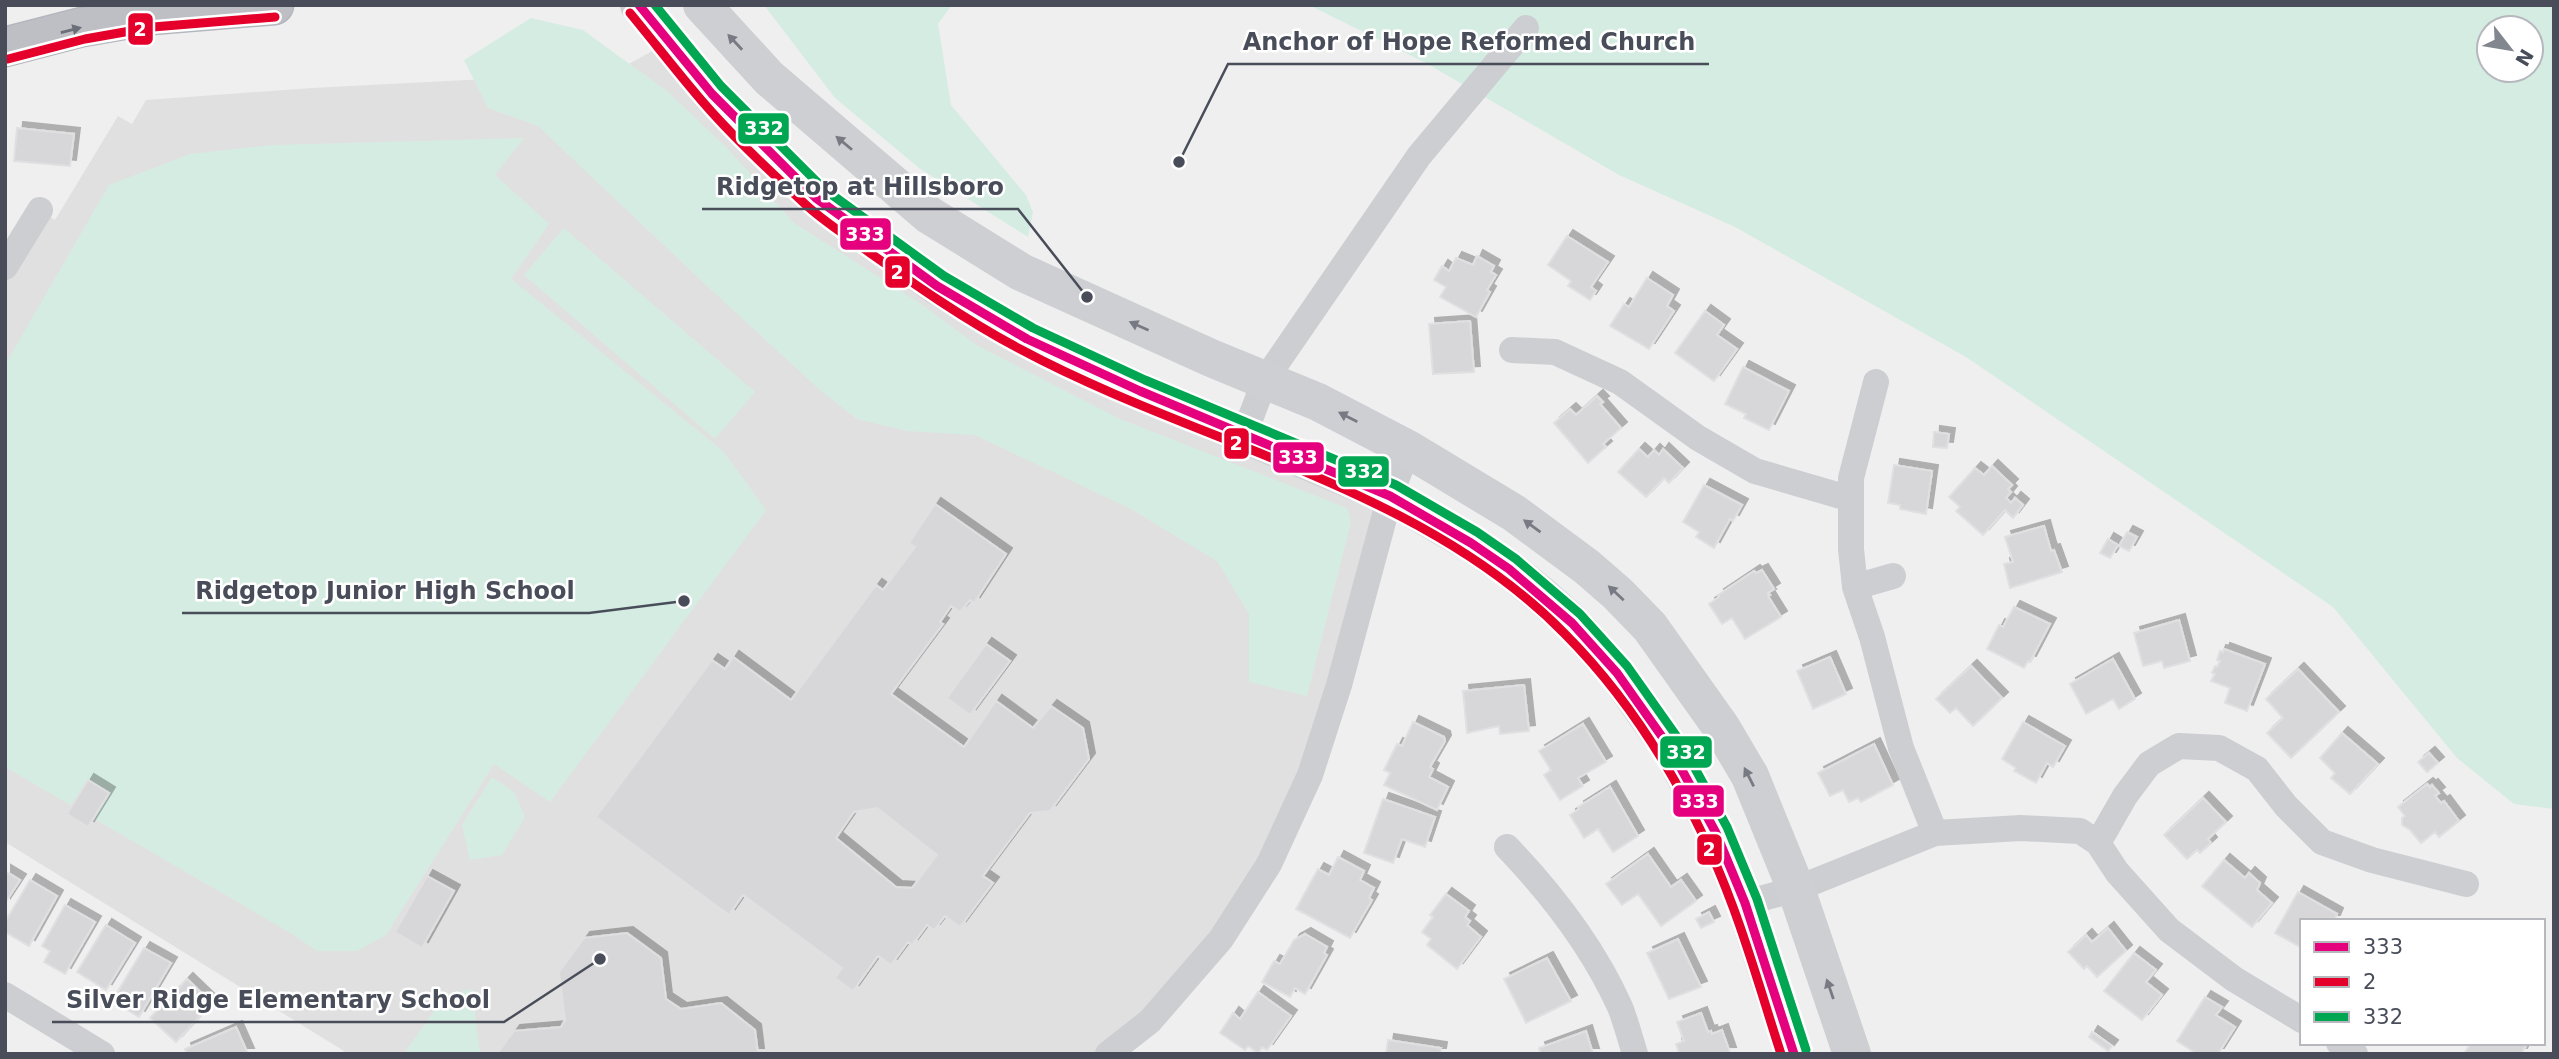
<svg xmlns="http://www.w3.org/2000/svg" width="2559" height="1059" font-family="'DejaVu Sans',sans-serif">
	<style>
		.education { fill: #e1e0e0 }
		.green { fill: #d5ece3; fill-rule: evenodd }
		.building { fill: #d7d7d9; stroke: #e0e0e2; stroke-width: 2; fill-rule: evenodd; filter: url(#shadow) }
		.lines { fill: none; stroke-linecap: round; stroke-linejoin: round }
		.highway-casing { stroke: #b4b6bd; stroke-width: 41 }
		.street { stroke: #cdced1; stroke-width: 26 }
		.secondary { stroke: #cecfd2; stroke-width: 38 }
		.highway { stroke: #bebfc5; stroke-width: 38 }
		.bus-1-casing { stroke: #fff; stroke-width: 14 }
		.bus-2-casing { stroke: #fff; stroke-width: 14 }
		.bus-3-casing { stroke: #fff; stroke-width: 14 }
		.bus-1 { stroke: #e5007d; stroke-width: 9 }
		.bus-2 { stroke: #e4002b; stroke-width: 9 }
		.bus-3 { stroke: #00a651; stroke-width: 9 }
		.oneway { fill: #6b6f79 }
		.oneway2 { fill: #777a83 }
		.leader { fill: none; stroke: #484d59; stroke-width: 2.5 }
		.callout-dot { fill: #484d59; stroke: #fff; stroke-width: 2.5 }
		.callout-label { font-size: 24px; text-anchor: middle; font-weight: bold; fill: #484d59; stroke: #fff; stroke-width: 5; stroke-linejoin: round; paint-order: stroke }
		.line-badge { stroke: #fff; stroke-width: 2.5 }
		.badge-label { font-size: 19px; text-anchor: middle; font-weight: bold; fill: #fff }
	</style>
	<defs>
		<filter id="shadow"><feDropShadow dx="6" dy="-6" stdDeviation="0" flood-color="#0004"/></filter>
	</defs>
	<rect width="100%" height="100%" fill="#efefef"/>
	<!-- education -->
	<path class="education" d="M669,42L877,244L1390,496L1269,864L1108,1054H343L344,1051L5,842V267L40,210L55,220L118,116L132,124L146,100L312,88L545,76L603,78Z"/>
	<!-- green -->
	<path class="green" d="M764,5H952L938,24L951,105L1026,195L1033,212L1028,237L919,168L835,98Z
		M1309,5H2554V809L2514,804L2457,758L2333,607L1966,357L1735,227L1619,175L1426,63ZM2489,28H2531V70H2489Z
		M531,18L583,30L668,92L728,149L794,223L918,302L978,346L1120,419L1347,508L1351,522L1307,696L1249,682V614L1217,561L1131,509L975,435L907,431L857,419L821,391L707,286L538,126L488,108L464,60Z
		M524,138L495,175L549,224L511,279L723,451L766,510L550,802L494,764L386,935L357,951H317L289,932L5,767V365L109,185L190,154L273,145Z
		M564,228L755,392L715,439L524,275Z
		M492,777L514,792L525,817L502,855L470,860L462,825Z
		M472,989L480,1054H404L445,995Z"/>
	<!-- building -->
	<path class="building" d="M17,128L74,134L70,166L14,161Z
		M1567,236L1608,262L1591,287L1596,291L1590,300L1568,286L1571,281L1548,265Z
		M1477,256L1494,266L1491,272L1496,275L1487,290L1490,292L1476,317L1440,297L1446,287L1434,280L1442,266L1449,271L1456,258L1473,265Z
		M1647,278L1673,295L1667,306L1674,311L1649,349L1610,326L1624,304L1629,307Z
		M1705,311L1724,325L1717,335L1737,349L1714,381L1675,353Z
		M1470,321L1474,372L1433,374L1429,324Z
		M1743,367L1789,391L1769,430L1744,418L1746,414L1725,404Z
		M1597,396L1603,402L1600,404L1621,428L1603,444L1606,447L1588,463L1554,423L1570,409L1576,415Z
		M1934,432L1949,434L1947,448L1933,447Z
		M1639,449L1648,457L1654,450L1659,455L1663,449L1683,468L1669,483L1664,478L1646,497L1618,472Z
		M1894,465L1932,471L1926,514L1900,509V505L1888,503Z
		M1992,466L2012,485L2008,489L2011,492L2006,498L2011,503L2015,498L2023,505L2013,518L2005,510L1983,535L1956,511L1960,507L1949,497L1975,468L1984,475Z
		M1704,485L1742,505L1733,521L1730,519L1714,548L1696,537L1699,532L1683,522Z
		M935,504L1006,554L974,603L970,600L960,612L951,606L940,622L943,624L891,694L964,747L996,701L1033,728L1051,706L1083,728L1089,759L1050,811L1030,813L983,876L993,883L960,927L945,916L934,930L927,925L912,945L908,942L891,965L878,956L853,991L835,978L842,968L743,895L729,915L596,817L712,660L725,669L733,657L791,700L876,585L883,590L915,547L909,543ZM877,808L937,855L912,888L896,887L836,838L854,812Z
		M2044,526L2051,551L2054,550L2062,572L2010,588L2004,564L2013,562L2005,537Z
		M2127,532L2137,537L2129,551L2119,546Z
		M2108,539L2118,545L2110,558L2100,553Z
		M1762,570L1774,589L1768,593L1770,595L1768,596L1781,617L1745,639L1732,618L1722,624L1709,604L1719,597L1718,595L1754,571L1756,573Z
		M2014,607L2050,624L2030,662L2028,661L2024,668L1987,649L1999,625L2003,627Z
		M2179,620L2190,661L2164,668L2162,661L2143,666L2134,633Z
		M986,644L1010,661L970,715L947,698Z
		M2224,649L2265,664L2247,711L2225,703L2230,688L2211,681L2215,674L2212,673L2215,666L2217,667L2220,661L2217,660L2220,651L2223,652Z
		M1830,657L1846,694L1813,709L1797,671Z
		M2113,659L2135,699L2119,709L2113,699L2086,714L2070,684Z
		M1971,666L2002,698L1973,726L1956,708L1950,713L1936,699Z
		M2298,669L2339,712L2291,758L2267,733L2283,718L2266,699Z
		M1524,685L1529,731L1500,734L1499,726L1467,733L1463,691Z
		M1413,722L1444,737L1445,741L1430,767L1433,769L1429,777L1448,787L1437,810L1384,785L1390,773L1384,770L1397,744L1402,746Z
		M2023,722L2065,746L2053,767L2047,763L2036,783L2014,771L2016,768L2002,759Z
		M1583,724L1606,762L1578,778L1583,786L1560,800L1544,775L1551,770L1539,751Z
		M2342,733L2378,764L2350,794L2331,778L2335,773L2320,758Z
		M1874,744L1893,785L1861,802L1858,798L1849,802L1843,790L1830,796L1818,773Z
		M2429,753L2438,763L2427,772L2418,762Z
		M88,780L109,793L88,827L67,814Z
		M2427,784L2430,787L2432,785L2439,793L2435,796L2441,803L2444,801L2459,821L2439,837L2435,832L2421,843L2410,830L2402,825V818L2405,816L2398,807Z
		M1610,787L1638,836L1613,852L1598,829L1584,838L1570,815L1579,809L1578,807Z
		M2203,798L2226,822L2208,839L2211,843L2200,853L2197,850L2187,859L2164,835Z
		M1383,799L1435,817L1425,847L1402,839L1393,863L1364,853Z
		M1648,854L1671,887L1681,880L1696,901L1661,926L1638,894L1622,905L1606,884Z
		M1338,857L1364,871L1360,880L1374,888L1369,898L1372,900L1350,938L1296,909L1318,869L1329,875Z
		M2224,860L2245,878L2249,873L2260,883L2257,890L2272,903L2252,927L2202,886Z
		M5,871L20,880L5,903Z
		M427,876L454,891L422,948L395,932Z
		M30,880L57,896L29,946L5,932V922Z
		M2298,892L2337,914L2334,921H2302V948L2275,933Z
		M1446,894L1469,911L1465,917L1470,921L1467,925L1481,937L1457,969L1427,945L1431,939L1422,932L1433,917L1430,915Z
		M65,905L95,922L65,974L44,962L50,951L42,946Z
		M1709,912L1714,922L1701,928L1696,919Z
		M106,925L135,943L106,990L77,972Z
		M2108,928L2126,951L2097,977L2087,966L2084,969L2068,952L2086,935L2092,942Z
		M627,933L661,958L666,999L681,1009L721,1003L755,1030L758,1054H497L514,1031L561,1027L565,1020L559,972L584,938Z
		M1305,934L1327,947L1324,953L1327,955L1305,994L1295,988L1290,997L1262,982L1274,961L1280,964L1294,940Z
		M1678,939L1701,987L1669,999L1647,953Z
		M144,948L171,963L139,1017L112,1001Z
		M2134,953L2156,970L2146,982L2162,995L2142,1020L2104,991Z
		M1547,958L1571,1001L1526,1023L1504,979Z
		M187,979L212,1003L176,1042L150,1018Z
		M1258,992L1291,1016L1267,1050L1262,1047L1258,1053L1248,1046L1245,1050L1220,1033L1233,1013L1240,1019Z
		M2205,997L2222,1007L2216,1015L2235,1027L2218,1054H2197L2177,1041Z
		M1701,1013L1708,1032L1711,1031L1712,1034L1722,1030L1730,1053L1677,1054L1679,1053L1676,1044L1684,1041L1677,1022Z
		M236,1027L248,1054H187L185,1049Z
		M1586,1031L1593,1054H1541L1539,1048Z
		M2092,1032L2112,1046L2108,1051L2089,1037Z
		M1388,1040L1441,1048L1440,1054H1386Z
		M2471,1043H2525L2527,1044L2521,1054H2464Z"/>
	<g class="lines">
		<!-- highway casing -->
		<g class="highway-casing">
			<path id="highway" d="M5,47L82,27L151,15L274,5"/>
		</g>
		<!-- street -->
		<path class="street" d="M5,267L40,210
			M1512,350L1555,352L1620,382L1698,438L1755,471L1851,499
			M1876,382L1851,478V549L1855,587L1872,637L1901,748L1935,833
			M1244,435L1265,380L1419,156L1526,28
			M1855,587L1893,576
			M2098,843L2125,796L2149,764L2179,746L2219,748L2257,769L2286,806L2322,842L2372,860L2466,884
			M1507,847C1552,894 1593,947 1620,1007C1626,1022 1630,1038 1635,1054
			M1745,903L1796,889L1935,833L2021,828L2080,831L2098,843L2117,872L2169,930L2234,979L2302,1020
			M5,995L102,1054
			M2339,1043L2355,1054
			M1108,1054L1150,1021L1221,939L1269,864L1310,775L1339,685L1390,496L1408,449"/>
		<!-- secondary -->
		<path class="secondary" d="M639,5L712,94L816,198L937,286L1027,339L1140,391L1390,496L1471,543L1509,569L1543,597L1572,623L1617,673L1670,748L1716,833L1745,903L1794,1054
			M702,5L769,78L929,215L1021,272L1211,358L1318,402L1408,449L1514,513L1587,567L1618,594L1650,627L1721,727L1750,776L1796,889L1852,1054"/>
		<!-- highway -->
		<use href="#highway" class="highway"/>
		<!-- bus-1 casing -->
		<g class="bus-1-casing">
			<path id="bus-1" d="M639,5L712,94L816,198L937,286L1027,339L1140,391L1390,496L1471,543L1509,569L1572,623L1617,673L1670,748L1716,833L1745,903L1794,1054"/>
		</g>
		<!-- bus-2 casing -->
		<g class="bus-2-casing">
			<path id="bus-2" d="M630,13C654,42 677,72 702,101C733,137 770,171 805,204C822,220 844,234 863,248C914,284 965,320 1020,349C1197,444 1420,486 1564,633C1640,709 1696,807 1733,907C1751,955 1765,1005 1781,1054
				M8,59L85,39L153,27L275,17"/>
		</g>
		<!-- bus-3 casing -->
		<g class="bus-3-casing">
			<path id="bus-3" d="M655,5L721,86L824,189L944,276L1033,328L1145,380L1396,485L1477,532L1516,559L1580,614L1627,666L1680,741L1727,827L1757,899L1806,1050"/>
		</g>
		<!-- bus-1 -->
		<use href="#bus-1" class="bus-1"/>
		<!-- bus-2 -->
		<use href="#bus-2" class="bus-2"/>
		<!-- bus-3 -->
		<use href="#bus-3" class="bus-3"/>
	</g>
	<!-- one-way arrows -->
	<defs><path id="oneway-solid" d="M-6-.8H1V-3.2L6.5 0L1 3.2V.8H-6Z" transform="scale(1.75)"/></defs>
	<use class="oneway" href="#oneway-solid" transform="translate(71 30) rotate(-14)"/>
	<g class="oneway2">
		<use href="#oneway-solid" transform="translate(735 42) rotate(-133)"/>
		<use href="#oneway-solid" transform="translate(844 143) rotate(-140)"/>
		<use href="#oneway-solid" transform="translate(1139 326) rotate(-156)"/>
		<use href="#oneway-solid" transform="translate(1348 417) rotate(-153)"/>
		<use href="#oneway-solid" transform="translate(1532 526) rotate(-144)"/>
		<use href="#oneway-solid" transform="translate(1616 593) rotate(-137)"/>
		<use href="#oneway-solid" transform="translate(1749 777) rotate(-117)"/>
		<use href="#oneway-solid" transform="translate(1830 989) rotate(-109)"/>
	</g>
	<!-- callouts -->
	<path class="leader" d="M1179 162L1228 64H1709M1087 297L1018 209H702M684 601L589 613H182M600 959L504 1022H52"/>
	<g class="callout-dot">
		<circle cx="1179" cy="162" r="7"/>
		<circle cx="1087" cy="297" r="7"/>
		<circle cx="684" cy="601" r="7"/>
		<circle cx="600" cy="959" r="7"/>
	</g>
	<g class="callout-label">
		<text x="1469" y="50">Anchor of Hope Reformed Church</text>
		<text x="860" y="195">Ridgetop at Hillsboro</text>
		<text x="385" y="599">Ridgetop Junior High School</text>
		<text x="278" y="1008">Silver Ridge Elementary School</text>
	</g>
	<g class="line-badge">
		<rect x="127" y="12" width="27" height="34" rx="7" fill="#e4002b"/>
		<rect x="737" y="112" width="53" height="33" rx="7" fill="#00a651"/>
		<rect x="839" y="217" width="53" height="34" rx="7" fill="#e5007d"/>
		<rect x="884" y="255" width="27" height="34" rx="7" fill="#e4002b"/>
		<rect x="1223" y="427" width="27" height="33" rx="7" fill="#e4002b"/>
		<rect x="1272" y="441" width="53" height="33" rx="7" fill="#e5007d"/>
		<rect x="1337" y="455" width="53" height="33" rx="7" fill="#00a651"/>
		<rect x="1659" y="735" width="54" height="34" rx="7" fill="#00a651"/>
		<rect x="1672" y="784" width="53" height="34" rx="7" fill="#e5007d"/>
		<rect x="1696" y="833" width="27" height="33" rx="7" fill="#e4002b"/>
	</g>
	<g class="badge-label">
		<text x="140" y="36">2</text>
		<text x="764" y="135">332</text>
		<text x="865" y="241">333</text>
		<text x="897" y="279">2</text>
		<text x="1236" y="450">2</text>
		<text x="1298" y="464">333</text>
		<text x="1364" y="478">332</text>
		<text x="1686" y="759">332</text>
		<text x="1699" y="808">333</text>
		<text x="1709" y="856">2</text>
	</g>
	<!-- border -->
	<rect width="2559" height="1059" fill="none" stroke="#484d59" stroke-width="14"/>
	<!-- legend -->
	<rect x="2300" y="919" width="245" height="126" fill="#ffffff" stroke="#b6b8bd" stroke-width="2"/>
	<rect x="2314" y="942" width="35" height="10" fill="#e5007d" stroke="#b6b8bd" stroke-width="2"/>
	<text x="2363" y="954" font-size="21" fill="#484d59">333</text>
	<rect x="2314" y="977" width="35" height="10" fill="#e4002b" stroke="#b6b8bd" stroke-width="2"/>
	<text x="2363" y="989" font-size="21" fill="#484d59">2</text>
	<rect x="2314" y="1012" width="35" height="10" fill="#00a651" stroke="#b6b8bd" stroke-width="2"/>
	<text x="2363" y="1024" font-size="21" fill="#484d59">332</text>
	<!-- north arrow -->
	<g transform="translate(2510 49) rotate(121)"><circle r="33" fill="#ffffff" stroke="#b6b8bd" stroke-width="2"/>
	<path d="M0-5L12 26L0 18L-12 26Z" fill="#82868e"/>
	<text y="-10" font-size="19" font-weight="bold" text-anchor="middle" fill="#484d59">N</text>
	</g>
</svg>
